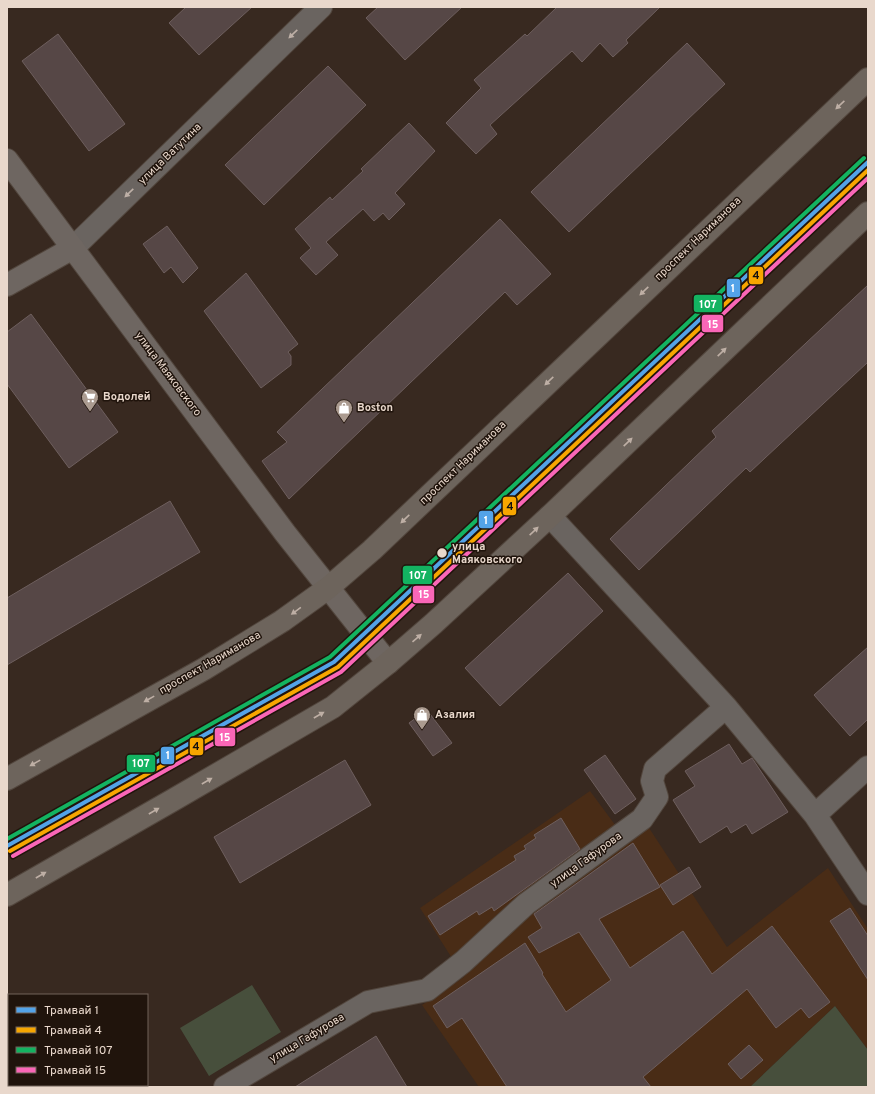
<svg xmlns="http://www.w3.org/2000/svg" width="875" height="1094" font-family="Overpass,sans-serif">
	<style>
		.built { fill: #492c16 }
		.green { fill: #474f3c }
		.building { fill: #564746; stroke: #6e5f5e }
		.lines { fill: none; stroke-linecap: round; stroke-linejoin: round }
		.street-casing { stroke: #52463d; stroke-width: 24 }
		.secondary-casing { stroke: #52463d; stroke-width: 24 }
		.primary-casing { stroke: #52463d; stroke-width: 24 }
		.street { stroke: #6a6460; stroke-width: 22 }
		.secondary { stroke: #6e6661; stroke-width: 22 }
		.primary { stroke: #6d645c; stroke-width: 22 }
		.tram-1-casing { stroke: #20140c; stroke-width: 7 }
		.tram-2-casing { stroke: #20140c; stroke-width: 7 }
		.tram-3-casing { stroke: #20140c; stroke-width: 7 }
		.tram-4-casing { stroke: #20140c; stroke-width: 7 }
		.tram-1 { stroke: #53a3e8; stroke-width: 4 }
		.tram-2 { stroke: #f7a600; stroke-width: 4 }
		.tram-3 { stroke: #13b361; stroke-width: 4 }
		.tram-4 { stroke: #fa66b7; stroke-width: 4 }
		.oneway { fill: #bdafa6 }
		.oneway2 { fill: #beafa5 }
		.stop-dot { fill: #e9d8cc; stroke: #20140c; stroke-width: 1.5 }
		.labels { text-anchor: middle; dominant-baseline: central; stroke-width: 3; stroke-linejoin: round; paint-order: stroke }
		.street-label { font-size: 11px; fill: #e9d8cc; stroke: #20140c }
		.poi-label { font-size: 11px; font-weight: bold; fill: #e9d8cc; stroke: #20140c; text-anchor: start }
		.stop-label { font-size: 11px; font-weight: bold; fill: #e9d8cc; stroke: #20140c; text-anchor: start }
		.line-badge { stroke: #20140c; stroke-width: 1.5 }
		.badge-label { font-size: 11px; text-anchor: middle; font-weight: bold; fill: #fff }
		.pale-badge-label { font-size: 11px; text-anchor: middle; font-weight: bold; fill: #111 }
	</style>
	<rect width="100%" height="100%" fill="#382920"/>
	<!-- built -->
	<path class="built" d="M590,791L627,841L649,828L727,947L828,868L868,929V1050L835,1006L750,1087H479L422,1005L464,977L420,908Z"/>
	<!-- green -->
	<path class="green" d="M252,985L281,1032L209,1076L180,1028Z
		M835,1006L868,1050V1087H750Z"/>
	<!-- building -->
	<path class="building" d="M186,7H252L199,55L169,23Z
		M378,7H462L405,60L366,18Z
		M557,7H660L626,40L628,43L613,57L600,43L582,62L572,51L490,125L497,134L476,154L446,123L481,88L474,80L525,34L527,36Z
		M58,34L125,124L89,151L22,61Z
		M687,43L725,84L569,232L531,192Z
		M328,66L366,105L264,205L225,165Z
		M409,123L435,151L395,193L405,204L389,220L383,213L374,221L363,209L326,242L338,255L316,275L300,258L311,248L295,229L330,197L332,200L363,171L361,169Z
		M500,219L551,274L517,305L505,292L289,499L262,461L287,442L277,432Z
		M167,226L198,268L183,283L171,267L164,273L143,244Z
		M246,273L298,344L288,352L291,356V365L261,388L204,311Z
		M868,285V362L750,472L746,468L639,570L610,539L716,437L712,431Z
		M31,314L118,432L69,468L7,384V332Z
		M170,501L200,552L7,665V598Z
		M568,573L603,611L500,706L465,668Z
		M868,647V719L850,736L814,695Z
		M427,710L452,743L433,756L409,723Z
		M729,744L742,764L752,758L788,812L752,834L746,824L731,833L727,826L700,843L673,800L695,786L685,771Z
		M605,755L636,799L615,814L584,770Z
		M345,760L371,805L240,883L214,837Z
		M561,818L580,849L494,911L492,907L479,915L477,911L440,935L428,916L516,860L514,856L526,849L524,846L536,838L534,835Z
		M633,843L660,887L599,919L630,968L683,931L712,974L772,926L830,1002L809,1018L801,1008L776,1028L747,989L643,1077L651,1087H507L462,1018L447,1028L433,1006L525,943L543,973L542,974L566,1012L611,980L579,932L539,953L528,937L542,928L534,914Z
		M689,867L701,887L673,905L660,885Z
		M850,908L868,936V980L830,921Z
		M376,1036L407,1087H295Z
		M749,1045L763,1060L741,1079L728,1064Z"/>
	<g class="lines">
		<!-- street casing -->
		<g class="street-casing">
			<path id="street" d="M73,248L321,7
				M550,516L726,707
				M815,815L868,894
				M225,1087L368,1002L427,990L463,962L526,904L642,819L657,797L652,781L655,769L726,707L815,815L868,767"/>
		</g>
		<!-- secondary casing -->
		<g class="secondary-casing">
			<path id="secondary" d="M7,160L285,533L388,663
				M7,285L73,248"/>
		</g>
		<!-- primary casing -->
		<g class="primary-casing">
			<path id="primary" d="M7,779L204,669L282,621L328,588L372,550L868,79
				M7,895L173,800L333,707L388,663L433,624L550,516L868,213"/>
		</g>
		<!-- street -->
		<use href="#street" class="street"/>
		<!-- secondary -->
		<use href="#secondary" class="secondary"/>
		<!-- primary -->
		<use href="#primary" class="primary"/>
		<!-- tram-1 casing -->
		<g class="tram-1-casing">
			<path id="tram-1" d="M7,846L334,662L868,162"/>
		</g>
		<!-- tram-2 casing -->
		<g class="tram-2-casing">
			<path id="tram-2" d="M10,851L338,667L868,170"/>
		</g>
		<!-- tram-3 casing -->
		<g class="tram-3-casing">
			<path id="tram-3" d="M7,839L330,657L864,158"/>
		</g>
		<!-- tram-4 casing -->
		<g class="tram-4-casing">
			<path id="tram-4" d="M13,856L341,672L868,178"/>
		</g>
		<!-- tram-1 -->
		<use href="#tram-1" class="tram-1"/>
		<!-- tram-2 -->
		<use href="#tram-2" class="tram-2"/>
		<!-- tram-3 -->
		<use href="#tram-3" class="tram-3"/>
		<!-- tram-4 -->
		<use href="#tram-4" class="tram-4"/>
	</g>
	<!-- one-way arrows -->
	<defs><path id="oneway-solid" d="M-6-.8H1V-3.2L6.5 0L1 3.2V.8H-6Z"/></defs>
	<g class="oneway">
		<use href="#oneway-solid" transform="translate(293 34) rotate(136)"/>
		<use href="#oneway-solid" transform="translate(129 193) rotate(136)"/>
	</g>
	<g class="oneway2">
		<use href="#oneway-solid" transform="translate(840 105) rotate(137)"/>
		<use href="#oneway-solid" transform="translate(644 291) rotate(136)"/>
		<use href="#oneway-solid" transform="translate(722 352) rotate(-44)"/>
		<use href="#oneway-solid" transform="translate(549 381) rotate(136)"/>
		<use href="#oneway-solid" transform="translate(628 442) rotate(-44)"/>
		<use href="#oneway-solid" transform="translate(405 519) rotate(136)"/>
		<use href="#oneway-solid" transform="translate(534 531) rotate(-43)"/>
		<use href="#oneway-solid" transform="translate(296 611) rotate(144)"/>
		<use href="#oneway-solid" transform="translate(417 638) rotate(-41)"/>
		<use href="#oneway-solid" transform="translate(149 699) rotate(151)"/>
		<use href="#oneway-solid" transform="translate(319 715) rotate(-30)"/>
		<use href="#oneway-solid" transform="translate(35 763) rotate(151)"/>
		<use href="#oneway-solid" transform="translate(207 781) rotate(-30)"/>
		<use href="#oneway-solid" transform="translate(154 811) rotate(-30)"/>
		<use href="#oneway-solid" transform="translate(41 875) rotate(-30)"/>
	</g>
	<!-- icons -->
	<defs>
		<g id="supermarket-pin" transform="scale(0.9)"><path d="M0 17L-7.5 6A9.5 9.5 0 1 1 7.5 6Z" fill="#ab9b90" stroke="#20140c"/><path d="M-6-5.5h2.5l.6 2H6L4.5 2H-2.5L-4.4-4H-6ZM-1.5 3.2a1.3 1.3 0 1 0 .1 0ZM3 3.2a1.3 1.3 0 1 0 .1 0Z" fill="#fff"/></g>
		<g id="shop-pin" transform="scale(0.9)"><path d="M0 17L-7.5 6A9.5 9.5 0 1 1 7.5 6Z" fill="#ab9b90" stroke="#20140c"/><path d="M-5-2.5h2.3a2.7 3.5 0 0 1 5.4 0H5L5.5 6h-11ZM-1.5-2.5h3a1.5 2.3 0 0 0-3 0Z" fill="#fff"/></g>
	</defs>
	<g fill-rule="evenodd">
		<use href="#supermarket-pin" x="90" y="397"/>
		<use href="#shop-pin" x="344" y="408"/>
		<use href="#shop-pin" x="422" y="715"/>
	</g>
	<!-- markers -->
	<circle class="stop-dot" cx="442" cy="553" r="5.5"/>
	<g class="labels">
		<!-- street labels -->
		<g class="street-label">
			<text transform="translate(170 154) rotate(-44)">улица Ватутина</text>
			<text transform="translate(698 239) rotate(-44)">проспект Нариманова</text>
			<text transform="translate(168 374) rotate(53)">улица Маяковского</text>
			<text transform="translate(463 463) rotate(-44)">проспект Нариманова</text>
			<text transform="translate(210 663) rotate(-30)">проспект Нариманова</text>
			<text transform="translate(586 860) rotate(-36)">улица Гафурова</text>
			<text transform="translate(307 1038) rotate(-31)">улица Гафурова</text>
		</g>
		<!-- poi labels -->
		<g class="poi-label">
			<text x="103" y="397">Водолей</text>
			<text x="357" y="408">Boston</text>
			<text x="435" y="715">Азалия</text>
		</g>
		<!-- stop labels -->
		<g class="stop-label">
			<text x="452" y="547">улица<tspan x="452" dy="13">Маяковского</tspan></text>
		</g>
	</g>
	<g class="line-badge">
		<rect x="748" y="266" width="16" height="19" rx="4" fill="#f7a600"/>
		<rect x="726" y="278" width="15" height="20" rx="4" fill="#53a3e8"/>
		<rect x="693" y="294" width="30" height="19" rx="4" fill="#13b361"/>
		<rect x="701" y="314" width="23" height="19" rx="4" fill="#fa66b7"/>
		<rect x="502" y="496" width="15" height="20" rx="4" fill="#f7a600"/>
		<rect x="478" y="510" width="16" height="19" rx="4" fill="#53a3e8"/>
		<rect x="402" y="565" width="31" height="20" rx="4" fill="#13b361"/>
		<rect x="412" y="585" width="23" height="19" rx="4" fill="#fa66b7"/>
		<rect x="214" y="727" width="22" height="20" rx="4" fill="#fa66b7"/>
		<rect x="189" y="737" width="15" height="19" rx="4" fill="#f7a600"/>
		<rect x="160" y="746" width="15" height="19" rx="4" fill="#53a3e8"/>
		<rect x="126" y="754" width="30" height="19" rx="4" fill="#13b361"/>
	</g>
	<g class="badge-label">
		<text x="733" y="292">1</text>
		<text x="708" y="308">107</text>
		<text x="713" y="328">15</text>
		<text x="486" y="524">1</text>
		<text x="418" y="579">107</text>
		<text x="424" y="598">15</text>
		<text x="225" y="741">15</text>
		<text x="168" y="759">1</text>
		<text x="141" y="767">107</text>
	</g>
	<g class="pale-badge-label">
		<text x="756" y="279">4</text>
		<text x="510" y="510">4</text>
		<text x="196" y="750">4</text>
	</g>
	<!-- border -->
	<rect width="875" height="1094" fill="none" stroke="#e9d8cc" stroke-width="16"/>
	<!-- legend -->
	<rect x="8" y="994" width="140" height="92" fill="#20140c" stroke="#706259"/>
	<rect x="16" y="1007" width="20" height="6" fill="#53a3e8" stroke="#706259"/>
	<text x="44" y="1014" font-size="12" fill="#e9d8cc">Трамвай 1</text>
	<rect x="16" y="1027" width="20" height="6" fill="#f7a600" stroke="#706259"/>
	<text x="44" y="1034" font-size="12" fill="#e9d8cc">Трамвай 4</text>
	<rect x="16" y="1047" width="20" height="6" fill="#13b361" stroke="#706259"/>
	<text x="44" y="1054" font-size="12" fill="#e9d8cc">Трамвай 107</text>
	<rect x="16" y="1067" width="20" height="6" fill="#fa66b7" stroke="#706259"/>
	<text x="44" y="1074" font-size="12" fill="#e9d8cc">Трамвай 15</text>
</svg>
